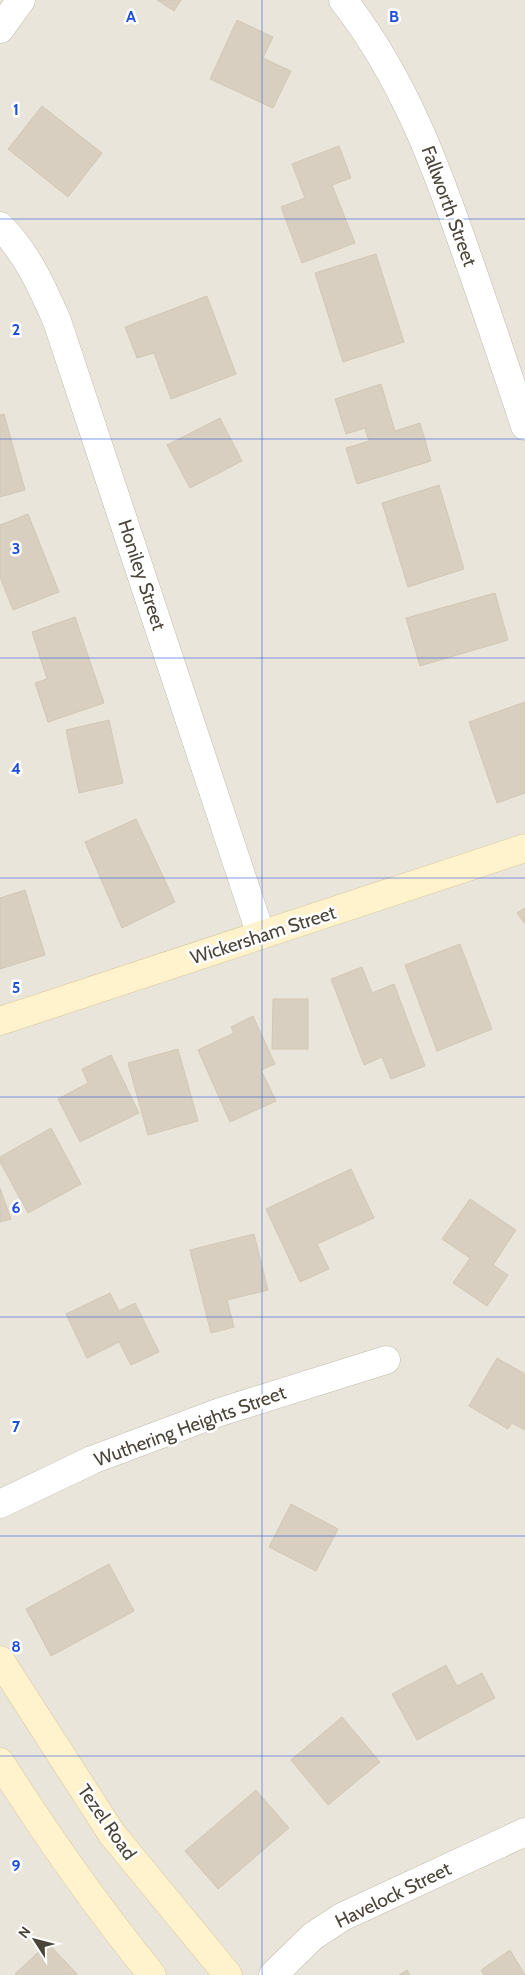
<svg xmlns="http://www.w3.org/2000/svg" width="525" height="1975" font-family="Cabin,sans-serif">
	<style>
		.residential { fill: #eae5da }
		.building { fill: #d8cfc1; stroke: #d3c7b4 }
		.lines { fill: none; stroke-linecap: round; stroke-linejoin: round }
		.street-casing { stroke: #c2bbae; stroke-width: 29 }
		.secondary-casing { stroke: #d6c79b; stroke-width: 29 }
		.street { stroke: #fff; stroke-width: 28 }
		.secondary { stroke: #fff3cd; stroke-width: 28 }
		.grid { fill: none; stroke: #1d4ed8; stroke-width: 1; stroke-opacity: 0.55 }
		.labels { text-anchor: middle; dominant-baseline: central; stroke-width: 5; stroke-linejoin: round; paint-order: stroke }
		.street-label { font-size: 19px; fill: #4b4439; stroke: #fff }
		.grid-label { font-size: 16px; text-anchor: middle; font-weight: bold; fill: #1d4ed8; stroke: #fff; stroke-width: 5; stroke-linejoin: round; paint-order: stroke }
	</style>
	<rect width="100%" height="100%" fill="#f6f3ec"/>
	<!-- residential -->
	<path class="residential" d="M0,0H525V1975H0Z"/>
	<!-- building -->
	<path class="building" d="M157,0H181L174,11Z
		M237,20L273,37L263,58L291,71L273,108L210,79Z
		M42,106L102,153L68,197L8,149Z
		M339,146L351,178L332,185L355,243L302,263L281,207L305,198L292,164Z
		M376,254L404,342L343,362L315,273Z
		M207,296L236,374L171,399L154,353L137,358L125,327Z
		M381,384L395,431L420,423L431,461L357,484L346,448L369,441L365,428L346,434L335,399Z
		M4,414L25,490L0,497V415Z
		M220,418L242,461L190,488L167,445Z
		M439,485L464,569L408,587L382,503Z
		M28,514L59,592L13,610L0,577V525Z
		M495,593L508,640L420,666L406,618Z
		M75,617L104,703L48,722L35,683L47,679L32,632Z
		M525,702V793L497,803L469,722Z
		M109,720L123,783L79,793L66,730Z
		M136,819L175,902L122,928L85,842Z
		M25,890L45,955L0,969V898Z
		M525,908V924L517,913Z
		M460,944L492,1029L437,1051L405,965Z
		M362,967L372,993L394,984L425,1066L391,1079L382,1057L364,1065L331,979Z
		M273,999H308V1049H272Z
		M253,1016L275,1064L261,1070L276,1101L230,1122L198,1050L234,1033L231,1027Z
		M178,1049L198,1121L148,1135L128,1063Z
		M111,1055L139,1113L80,1142L58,1099L88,1083L82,1069Z
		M51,1128L81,1184L28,1213L0,1162V1157Z
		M351,1169L374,1218L317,1244L329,1269L300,1282L266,1209Z
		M0,1188L11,1219L0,1222Z
		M470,1199L516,1230L493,1265L508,1275L487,1306L453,1283L470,1258L442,1239Z
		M254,1234L268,1290L227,1300L234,1327L211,1333L190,1250Z
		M110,1293L119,1311L135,1303L159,1352L131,1365L119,1342L87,1358L66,1314Z
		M497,1358L525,1374V1430L512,1423L508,1429L469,1406Z
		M291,1504L338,1529L316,1571L269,1547Z
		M109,1564L134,1611L51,1656L26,1609Z
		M446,1665L457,1686L482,1673L495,1698L417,1740L392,1694Z
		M342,1717L380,1762L328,1805L291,1760Z
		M256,1790L289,1828L218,1889L185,1851Z
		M48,1943L78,1975H16L15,1974Z
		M510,1950L525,1975H484L481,1970Z
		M407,1970L410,1975H399Z"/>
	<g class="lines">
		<!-- street casing -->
		<g class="street-casing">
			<path id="street" d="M343,0C405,79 438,171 470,264C489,318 507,372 525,426
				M0,29L21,0
				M0,226C27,253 42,287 57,321L261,935
				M0,1504L92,1460L220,1412L386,1360
				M273,1975L313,1936L342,1917L525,1832"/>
		</g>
		<!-- secondary casing -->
		<g class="secondary-casing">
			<path id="secondary" d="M0,1021L525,848
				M0,1660L112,1834L228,1975
				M0,1762C47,1836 97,1907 152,1975"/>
		</g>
		<!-- street -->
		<use href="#street" class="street"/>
		<!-- secondary -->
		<use href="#secondary" class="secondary"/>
	</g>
	<!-- grid -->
	<path class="grid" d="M262,0V1975M0,219H525M0,439H525M0,658H525M0,878H525M0,1097H525M0,1317H525M0,1536H525M0,1756H525"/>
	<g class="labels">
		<!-- street labels -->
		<g class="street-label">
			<text transform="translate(449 206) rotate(70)">Fallworth Street</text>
			<text transform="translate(142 575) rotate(72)">Honiley Street</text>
			<text transform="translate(263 935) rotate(-18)">Wickersham Street</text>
			<text transform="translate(190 1426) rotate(-20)">Wuthering Heights Street</text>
			<text transform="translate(107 1822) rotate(55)">Tezel Road</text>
			<text transform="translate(393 1895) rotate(-26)">Havelock Street</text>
		</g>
	</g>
	<g class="grid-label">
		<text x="131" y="22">A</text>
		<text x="394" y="22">B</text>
		<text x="16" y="115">1</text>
		<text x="16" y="335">2</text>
		<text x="16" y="554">3</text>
		<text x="16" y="774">4</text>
		<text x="16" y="993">5</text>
		<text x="16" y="1213">6</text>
		<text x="16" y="1432">7</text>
		<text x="16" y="1652">8</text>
		<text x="16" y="1871">9</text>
	</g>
	<!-- north arrow -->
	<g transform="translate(35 1940) rotate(306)" stroke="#ffffff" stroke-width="4" paint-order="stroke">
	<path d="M0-4L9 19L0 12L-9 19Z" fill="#4b4439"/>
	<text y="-8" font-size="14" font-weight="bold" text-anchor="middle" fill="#4b4439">N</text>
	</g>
</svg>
